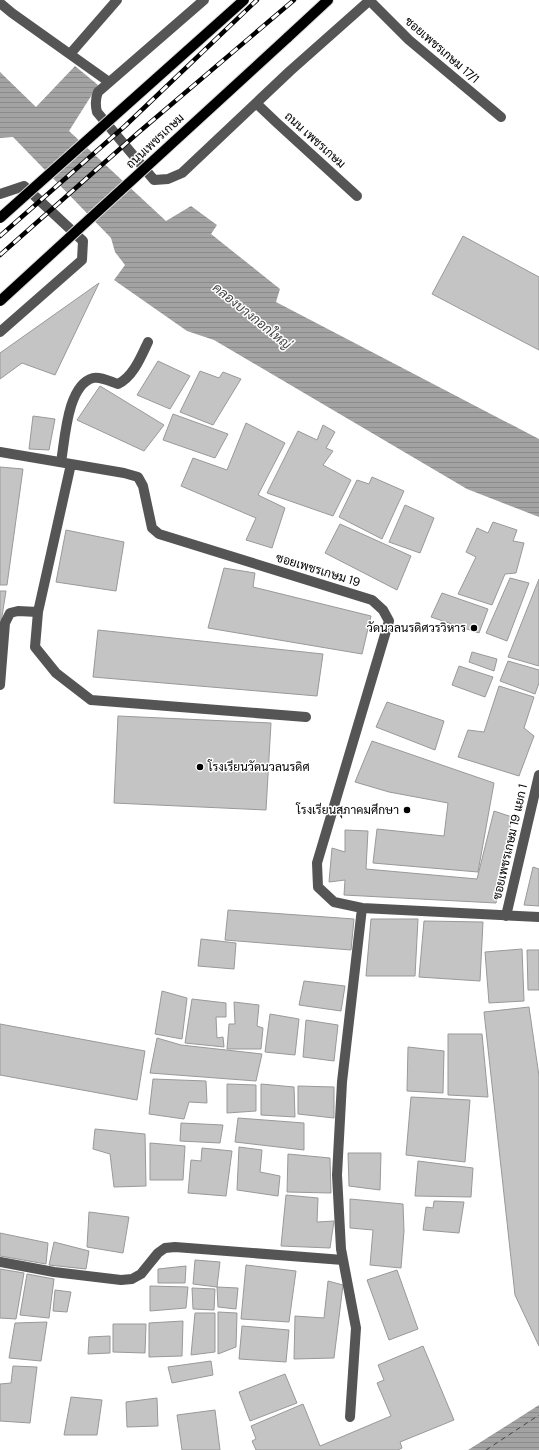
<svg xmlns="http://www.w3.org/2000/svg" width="539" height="1450" font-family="'DM Sans',Sarabun,sans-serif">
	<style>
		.water { fill: url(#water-rules) }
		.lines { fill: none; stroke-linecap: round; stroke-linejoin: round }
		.ferry { stroke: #444; stroke-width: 1; stroke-dasharray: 5 4; stroke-linecap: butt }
		.building { fill: #c4c4c4; stroke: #999 }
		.major-casing { stroke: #dbdbdb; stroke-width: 12 }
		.minor { stroke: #555; stroke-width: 10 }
		.major { stroke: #000; stroke-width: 10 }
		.rail-casing { stroke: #000; stroke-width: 4.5 }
		.rail { stroke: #fff; stroke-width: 3; stroke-dasharray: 9; stroke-linecap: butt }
		.major-bridge-casing { stroke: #dbdbdb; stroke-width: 12; stroke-linecap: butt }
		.major-bridge { stroke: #000; stroke-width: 10 }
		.poi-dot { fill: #000; stroke: #fff; stroke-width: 1.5 }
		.labels { text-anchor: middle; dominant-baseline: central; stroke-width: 3; stroke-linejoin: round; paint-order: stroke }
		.street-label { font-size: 12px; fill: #000; stroke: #fff }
		.poi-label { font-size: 12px; fill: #000; stroke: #fff; text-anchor: end }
		.water-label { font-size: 13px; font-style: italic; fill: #444; stroke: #fff }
	</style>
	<defs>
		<pattern id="water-rules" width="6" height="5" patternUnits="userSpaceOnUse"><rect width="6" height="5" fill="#a3a3a3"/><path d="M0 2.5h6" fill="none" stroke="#8b8b8b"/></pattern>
	</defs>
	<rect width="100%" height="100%" fill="#fff"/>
	<!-- water -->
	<path class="water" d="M75,66L98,85L69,131L166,221L191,206L217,225L211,234L280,289L276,302L539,439V517L467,489L214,340L187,331L114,280L125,265L115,252L111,238L13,137L0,138V72L36,107Z
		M539,1405V1450H468Z"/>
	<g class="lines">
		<!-- ferry -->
		<path class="ferry" d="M486,1450L539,1415"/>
	</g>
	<!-- building -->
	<path class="building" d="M463,236L539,277V350L432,294Z
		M99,283L55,375L22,363L0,379V353Z
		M158,361L190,376L170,409L137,395Z
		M200,371L219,378L223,372L241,379L213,425L180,412Z
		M100,386L164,425L144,451L77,420Z
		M173,414L228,434L215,458L163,440Z
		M33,416L55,419L49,450L29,449Z
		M246,423L285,443L258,495L285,508L272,548L246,540L256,518L181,486L193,458L227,470Z
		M323,425L335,432L326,448L333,451L323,465L351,480L333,516L267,493L298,431L317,440Z
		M0,467L23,469L7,585H0Z
		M372,477L404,491L382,539L339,517L357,480L369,484Z
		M405,505L434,518L420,553L389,542Z
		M493,522L517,530L513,541L524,543L516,573L505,574L492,605L458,594L476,557L466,552L477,528L488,533Z
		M340,524L411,556L397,590L325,553Z
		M66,530L124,542L116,591L56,582Z
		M224,568L255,573L253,587L371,616L362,654L208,628Z
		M510,578L529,583L507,641L486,633Z
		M539,579V666L508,657Z
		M0,591H6L0,629Z
		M442,593L488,609L479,633L431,617Z
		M98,630L323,654L317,696L93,677Z
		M472,652L497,659L494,671L469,662Z
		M508,661L539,670V683L535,694L500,681Z
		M459,666L493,677L485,697L452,685Z
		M499,686L534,697L524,728L534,736L519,776L458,757L468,730L484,732Z
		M387,702L444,721L435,750L376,727Z
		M118,716L271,723L266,810L114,803Z
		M372,741L494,783L478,872L373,863L377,829L444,836L448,803L389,792L355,782Z
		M494,811L512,817L496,903L344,895L345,880L329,882L332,848L345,852V830L368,831L366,869L477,879Z
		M533,867L539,869V906L524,905Z
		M228,910L354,919L351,950L225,940Z
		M371,919H418L415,976H366Z
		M424,921L483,922L480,981L419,977Z
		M201,939L236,943L234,969L198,966Z
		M522,949L524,1001L489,1003L485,952Z
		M527,950H539V990H528Z
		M304,981L345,986L341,1011L299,1005Z
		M162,991L187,998L182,1039L155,1034Z
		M192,999L226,1003V1017H216L217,1038L223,1037L224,1047L185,1043Z
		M234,1002L259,1005L257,1026L263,1028L261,1049H227L229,1024H235Z
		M529,1007L539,1076V1346L515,1295L484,1012Z
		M270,1014L299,1019L295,1055L265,1052Z
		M306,1020L338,1025L334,1061L303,1057Z
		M0,1024L145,1051L137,1100L0,1075Z
		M448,1034H482L488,1097L448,1095Z
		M157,1038L181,1045L262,1054L256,1081L150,1073Z
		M408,1047L444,1051L443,1093L407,1091Z
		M153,1079L206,1081L207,1103L189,1102L184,1119L149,1114Z
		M227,1084L256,1085V1111L227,1113Z
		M261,1084L294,1087L295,1117L261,1115Z
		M298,1086L334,1087V1118L298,1114Z
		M411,1097L470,1100L465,1162L406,1155Z
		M238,1118L304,1123V1150L235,1142Z
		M181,1123L223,1125L220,1143L180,1141Z
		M95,1129L145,1134L146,1186L114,1187L110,1154L93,1149Z
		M150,1143L185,1146L183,1180H150Z
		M239,1147L262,1150L260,1172L280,1176L278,1196L237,1190Z
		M202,1148L232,1151L226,1196L188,1193L191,1160L201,1161Z
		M348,1153H381L380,1190L349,1186Z
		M288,1154L330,1158L331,1193L287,1192Z
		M418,1161L473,1168L471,1197L415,1196Z
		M286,1195L318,1198L317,1222L334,1221L330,1248L281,1246Z
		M350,1199L403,1204L404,1231L401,1268L370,1265L373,1230L350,1228Z
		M434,1201L464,1202L459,1233L423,1230L426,1207L433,1208Z
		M89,1212L129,1217L123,1253L87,1247Z
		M0,1233L48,1243L46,1264L0,1256Z
		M54,1242L89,1251L86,1269L49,1265Z
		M195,1260L220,1262L217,1287L193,1284Z
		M246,1265L296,1271L289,1322L241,1319Z
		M186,1266L185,1283H158V1269Z
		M0,1269L24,1273L16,1319L0,1318Z
		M397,1270L418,1329L389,1340L367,1280Z
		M27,1274L54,1279L49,1318L20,1315Z
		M328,1281L343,1285L334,1358L294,1359L295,1316L324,1318Z
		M150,1286L188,1287L186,1308L150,1311Z
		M217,1287L238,1288L236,1309L218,1307Z
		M192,1288L215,1289L214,1310L193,1309Z
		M55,1290L71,1292L67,1312L53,1311Z
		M218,1312L237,1313L236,1347L218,1354Z
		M195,1313H215V1352L191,1355Z
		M183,1321L182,1356L149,1357V1323Z
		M47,1322L41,1361L9,1358L15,1323Z
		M113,1324H146L145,1353L113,1352Z
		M242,1326L289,1330L286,1362L239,1359Z
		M110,1336V1353L88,1354L89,1337Z
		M423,1346L454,1420L400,1442L402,1448L398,1450H256L252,1441L256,1439L251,1426L303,1404L320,1446L391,1416L377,1383L384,1380L378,1365Z
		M211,1361L213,1375L172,1383L168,1367Z
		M13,1366L37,1367L30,1423L0,1421V1384L11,1383Z
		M285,1374L297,1403L250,1421L239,1392Z
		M71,1397L102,1400L97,1435H64Z
		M157,1398L158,1426L127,1427L126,1402Z
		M215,1410L220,1450H182L177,1415Z"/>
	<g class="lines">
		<!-- major casing -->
		<g class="major-casing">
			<path id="major" d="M287,38L328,0"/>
		</g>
		<!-- minor -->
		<path class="minor" d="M204,0L98,92C95,99 95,104 97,112L154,180L168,179L182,173L290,71L370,0
			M369,0L409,40L501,117
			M0,3L12,13L109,82
			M70,54L117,0
			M256,103L277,123L357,196
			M0,194L24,186L83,241L82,260L0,332
			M0,452L124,473L138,477L143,486L152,528L159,534L372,600L383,610L389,621L317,863L318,887L334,902L362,908L539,917
			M61,462C65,440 67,385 93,378C101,376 111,382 118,384C133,377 141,357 148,342
			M71,464L38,612L35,647L56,673L91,700L306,717
			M0,685L5,623L10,613L18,611L38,612
			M506,916L539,775
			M0,1262L54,1272L121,1280L132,1279L141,1274L158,1253L165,1248L175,1247L343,1260
			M350,1417L356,1328L341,1249L337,1175L342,1082L362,908"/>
		<!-- major -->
		<use href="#major" class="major"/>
		<!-- rail casing -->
		<g class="rail-casing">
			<path id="rail" d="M0,236L125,126L257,0
				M0,255L139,132L294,0"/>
		</g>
		<!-- rail -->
		<use href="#rail" class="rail"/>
		<!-- major-bridge casing -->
		<g class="major-bridge-casing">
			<path id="major-bridge" d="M0,218L244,0
				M0,301L287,38"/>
		</g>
		<!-- major-bridge -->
		<use href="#major-bridge" class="major-bridge"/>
	</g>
	<!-- markers -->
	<g class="poi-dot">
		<circle cx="474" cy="628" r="4"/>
		<circle cx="200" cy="767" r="4"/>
		<circle cx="407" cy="810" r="4"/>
	</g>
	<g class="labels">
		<!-- street labels -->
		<g class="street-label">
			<text transform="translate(442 50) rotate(41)">ซอยเพชรเกษม 17/1</text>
			<text transform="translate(315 140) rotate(42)">ถนน เพชรเกษม</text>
			<text transform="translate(155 141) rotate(-43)">ถนนเพชรเกษม</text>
			<text transform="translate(318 570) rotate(17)">ซอยเพชรเกษม 19</text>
			<text transform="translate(510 842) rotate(-77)">ซอยเพชรเกษม 19 แยก 1</text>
		</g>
		<!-- poi labels -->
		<g class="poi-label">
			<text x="466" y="628">วัดนวลนรดิศวรวิหาร</text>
			<text x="208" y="767" text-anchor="start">โรงเรียนวัดนวลนรดิศ</text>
			<text x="399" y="810">โรงเรียนสุภาคมศึกษา</text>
		</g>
		<!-- water labels -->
		<g class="water-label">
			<text transform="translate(252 316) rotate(39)">คลองบางกอกใหญ่</text>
		</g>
	</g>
</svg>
